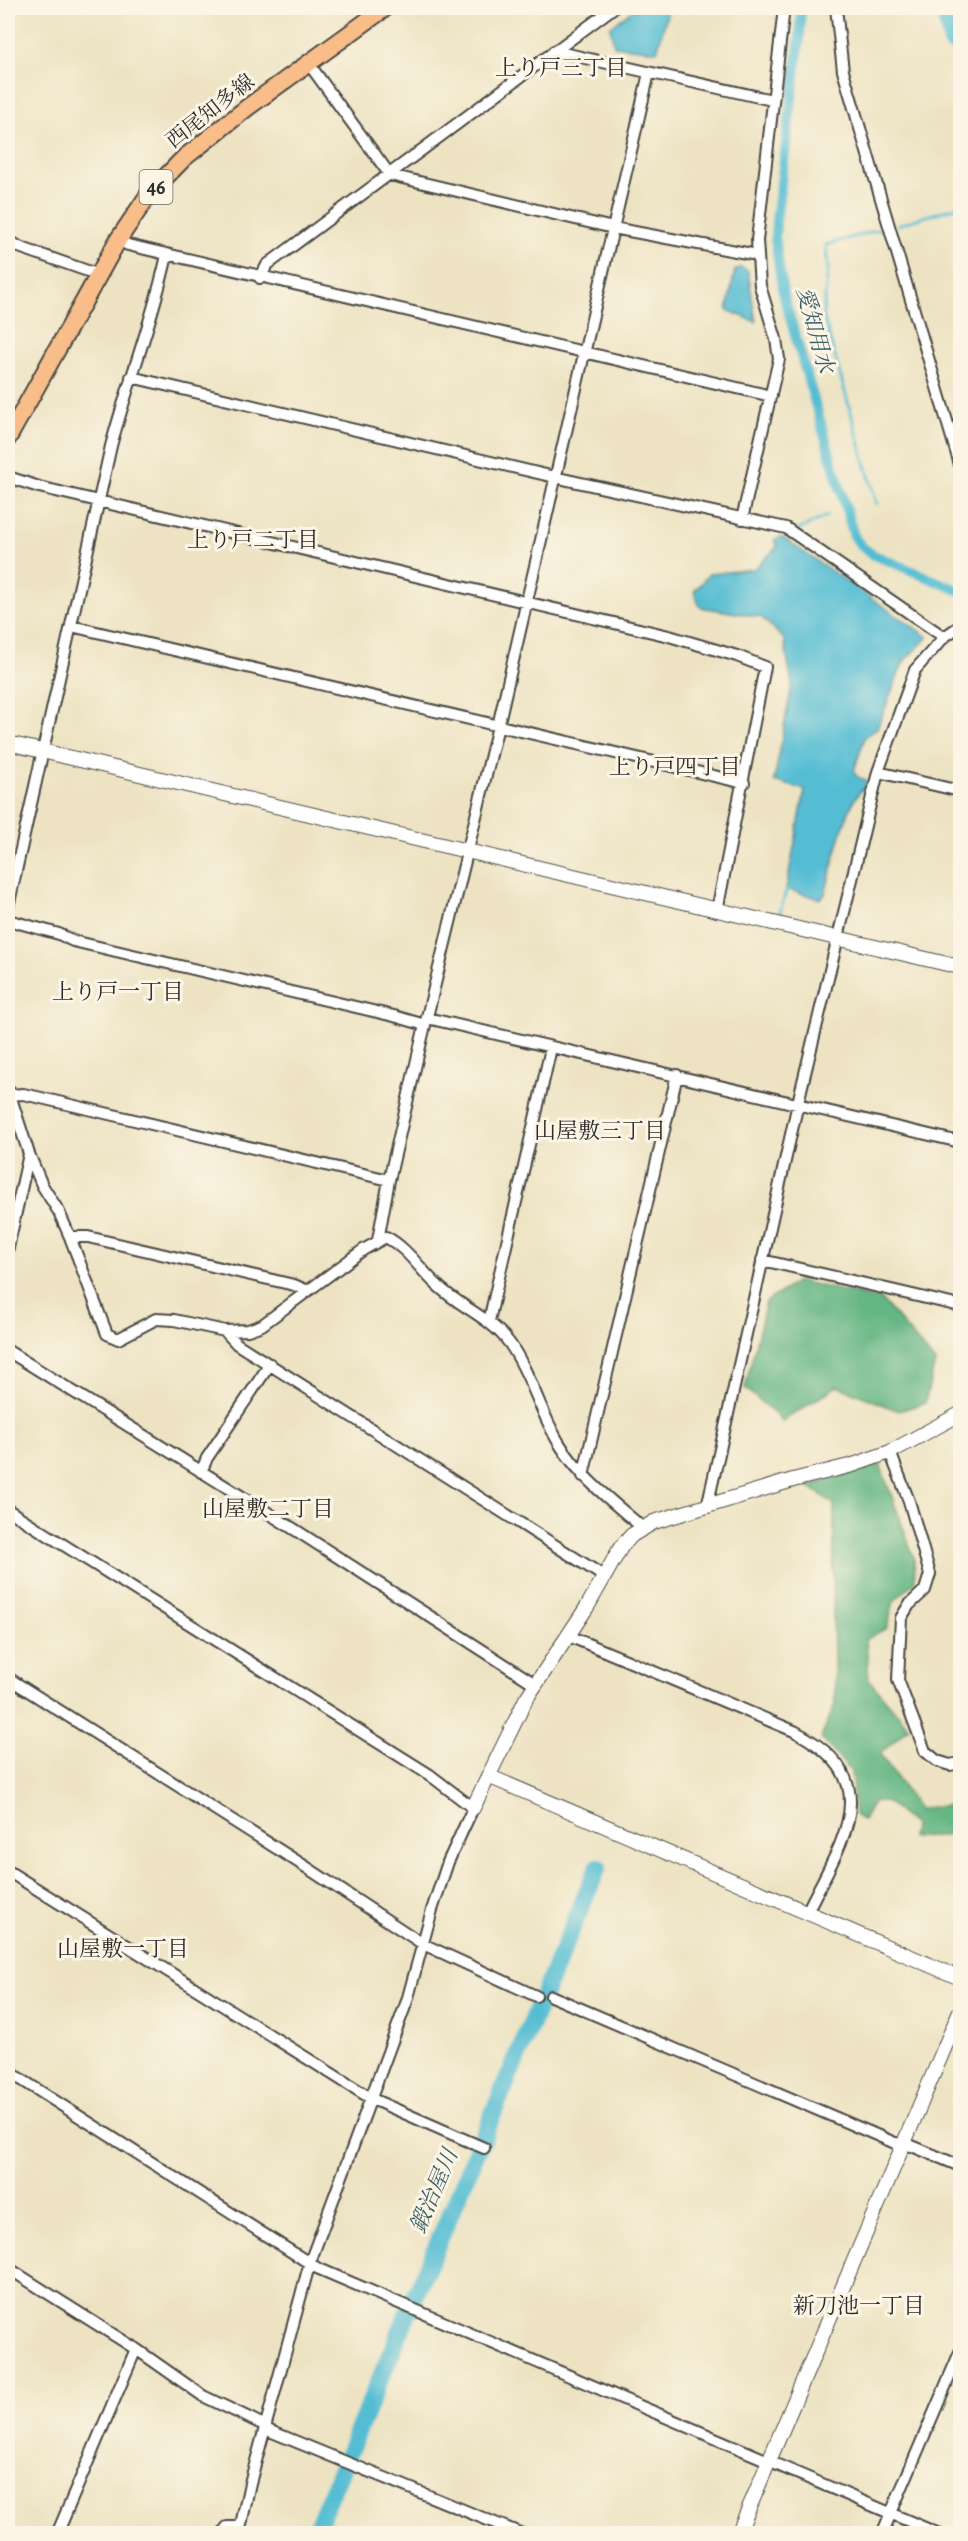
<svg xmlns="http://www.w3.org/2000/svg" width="968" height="2541" font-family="Alegreya,'Noto Serif JP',serif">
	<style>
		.forest { fill: #65b683; stroke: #487057; stroke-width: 1.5 }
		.water { fill: #55bdd3; stroke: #40747f; stroke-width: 1.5 }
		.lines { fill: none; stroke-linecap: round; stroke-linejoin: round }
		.stream { stroke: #55bdd3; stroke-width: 3 }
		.canal { stroke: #55bdd3; stroke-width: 10 }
		.river { stroke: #55bdd3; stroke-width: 18 }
		.minor-casing { stroke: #484742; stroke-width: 14 }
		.tertiary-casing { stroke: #484742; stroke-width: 16 }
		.primary-casing { stroke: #484742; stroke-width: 20 }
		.minor { stroke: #fff; stroke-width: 10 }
		.tertiary { stroke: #fff; stroke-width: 14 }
		.primary { stroke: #f8bd89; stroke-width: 16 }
		.labels { text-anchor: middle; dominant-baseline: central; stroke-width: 6; stroke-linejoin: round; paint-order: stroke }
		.shield { fill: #fcf5e5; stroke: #6a6863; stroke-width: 1.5 }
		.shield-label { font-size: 20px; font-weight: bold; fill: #2b2b2b }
		.street-label { font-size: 21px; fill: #2b2b2b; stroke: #fcf5e5 }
		.neighbourhood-label { font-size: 22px; fill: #2b2b2b; stroke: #fcf5e5 }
		.water-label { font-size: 22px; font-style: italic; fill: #3a5e66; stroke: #fcf5e5 }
	</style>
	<rect width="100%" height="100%" fill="#fcf5e5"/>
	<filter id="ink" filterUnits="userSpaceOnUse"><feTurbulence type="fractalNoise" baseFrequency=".0167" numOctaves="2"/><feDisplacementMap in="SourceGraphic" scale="12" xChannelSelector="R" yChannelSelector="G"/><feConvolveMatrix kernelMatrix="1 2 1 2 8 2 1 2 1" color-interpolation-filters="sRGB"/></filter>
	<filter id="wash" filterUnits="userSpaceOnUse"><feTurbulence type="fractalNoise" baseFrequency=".008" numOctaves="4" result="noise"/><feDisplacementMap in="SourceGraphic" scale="24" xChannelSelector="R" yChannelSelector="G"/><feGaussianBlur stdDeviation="1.35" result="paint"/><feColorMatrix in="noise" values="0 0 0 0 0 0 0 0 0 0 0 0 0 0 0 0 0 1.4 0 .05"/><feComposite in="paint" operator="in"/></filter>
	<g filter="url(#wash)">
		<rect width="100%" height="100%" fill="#ede3c3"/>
		<!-- forest -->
		<path class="forest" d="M798,1281L881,1299L935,1362L925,1403L899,1411L837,1386L783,1421L745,1388L766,1302Z
			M880,1464L914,1558L915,1582L894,1601L887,1628L866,1639L869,1680L909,1727L880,1754L919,1809L960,1803V1835L911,1837L914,1825L888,1803L874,1801L863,1820L855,1815L851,1771L821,1738L835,1704L833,1615L834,1504L808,1486Z"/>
		<!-- water -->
		<path class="water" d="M636,8H669L657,51L614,46L610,27Z
			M740,267L748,271L756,322L727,310L735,270Z
			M782,537L928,637L904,661L877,728L865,737L854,771L857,777L866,780L865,787C846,799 832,870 825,894L820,899L786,889L805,790L774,781L792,684L784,639L761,617L700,607L694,592L709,574L754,569L778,546L774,540Z"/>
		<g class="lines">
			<!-- stream -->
			<path class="stream" d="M897,225L960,206
				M877,504L823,315L828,269L826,245L881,229
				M796,531L827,516
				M779,915L787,888"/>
			<!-- canal -->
			<path class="canal" d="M801,8L800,37L776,221L775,238L783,294L854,536L861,546L872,554L960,591"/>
			<!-- river -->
			<path class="river" d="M944,8L952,42L960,46
				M314,2534L598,1867"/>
		</g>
	</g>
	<g filter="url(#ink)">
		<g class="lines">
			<!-- minor casing -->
			<g class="minor-casing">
				<path id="minor" d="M836,8L843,71L960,465
					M554,51L772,100
					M309,64L390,175L613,228L757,255
					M8,240L19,247L99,275
					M118,240L128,245L771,396
					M260,278L267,265L613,8
					M131,377L563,479L786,528L944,637L960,626
					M8,477L39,487L669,636L737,656L765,667L717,911
					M742,519L779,359L776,339L760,286L757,240L784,8
					M71,626L744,783
					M878,772L960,791
					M8,907L111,446C128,382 153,320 167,255
					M8,920L59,934L73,941L394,1016L425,1025
					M427,1018L960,1142
					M8,1089L29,1154L42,1185L59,1212L70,1237L107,1334L118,1339L156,1319L174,1320L225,1331L248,1330L262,1325L363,1250L386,1237C407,1248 419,1268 436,1284C459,1307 491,1317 510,1344C531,1374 540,1412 559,1443C580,1478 613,1502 643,1528
					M10,1095L23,1094L37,1097L389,1180
					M70,1237H88L294,1285L308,1291
					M378,1240L389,1180L425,1025L498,726L649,73
					M8,1248L29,1154
					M762,1260L960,1306
					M489,1321L551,1048
					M225,1331L237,1344L605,1577
					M8,1351L297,1531L535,1684
					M890,1452L909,1501L930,1574L925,1590L909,1605L901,1618L898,1680L925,1751L937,1761L950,1765L960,1763
					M201,1472L207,1458L270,1364
					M583,1476L677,1075
					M707,1507L801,1090L878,772L915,670L944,637
					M8,1510L430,1775L473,1808L448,1862L432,1910L407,2001L310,2262L250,2483L239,2534
					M569,1636L794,1731C889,1780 842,1840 807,1912
					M8,1678L306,1867L423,1944L536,1996
					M8,1871L372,2099L484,2148
					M551,1996L895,2143L912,2146L960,2166
					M8,2071L317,2268L939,2534
					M8,2268L136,2349L203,2396L266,2426
					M265,2429L522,2534
					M57,2534L136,2349
					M222,2534L227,2527H240
					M882,2534L960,2352"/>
			</g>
			<!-- tertiary casing -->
			<g class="tertiary-casing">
				<path id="tertiary" d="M8,743L960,967
					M488,1776L960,1978
					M473,1808L526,1699L587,1607L621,1547L632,1535L654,1522L793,1480L853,1465L890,1452L960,1414
					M738,2534L960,2011"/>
			</g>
			<!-- primary casing -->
			<g class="primary-casing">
				<path id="primary" d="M8,438L118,240L149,194L184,158L248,107L385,8"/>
			</g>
			<!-- minor -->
			<use href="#minor" class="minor"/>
			<!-- tertiary -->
			<use href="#tertiary" class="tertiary"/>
			<!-- primary -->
			<use href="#primary" class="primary"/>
		</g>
	</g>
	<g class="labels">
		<!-- shield labels -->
		<rect class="shield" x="139.5" y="170" width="33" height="34" rx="4.5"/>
		<g class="shield-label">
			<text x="156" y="187">46</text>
		</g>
		<!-- street labels -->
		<g class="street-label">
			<text transform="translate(210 111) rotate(-38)">西尾知多線</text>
		</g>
		<!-- neighbourhood labels -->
		<g class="neighbourhood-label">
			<text x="561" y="68">上り戸三丁目</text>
			<text x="253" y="540">上り戸二丁目</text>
			<text x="675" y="767">上り戸四丁目</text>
			<text x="118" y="992">上り戸一丁目</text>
			<text x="600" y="1131">山屋敷三丁目</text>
			<text x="268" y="1509">山屋敷二丁目</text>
			<text x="123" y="1949">山屋敷一丁目</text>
			<text x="859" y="2306">新刀池一丁目</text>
		</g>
		<!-- water labels -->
		<g class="water-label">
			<text transform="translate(815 330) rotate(75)">愛知用水</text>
			<text transform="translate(434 2191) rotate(-67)">鍛治屋川</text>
		</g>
	</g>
	<!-- margin -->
	<rect width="968" height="2541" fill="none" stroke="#fcf5e5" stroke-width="30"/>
</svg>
